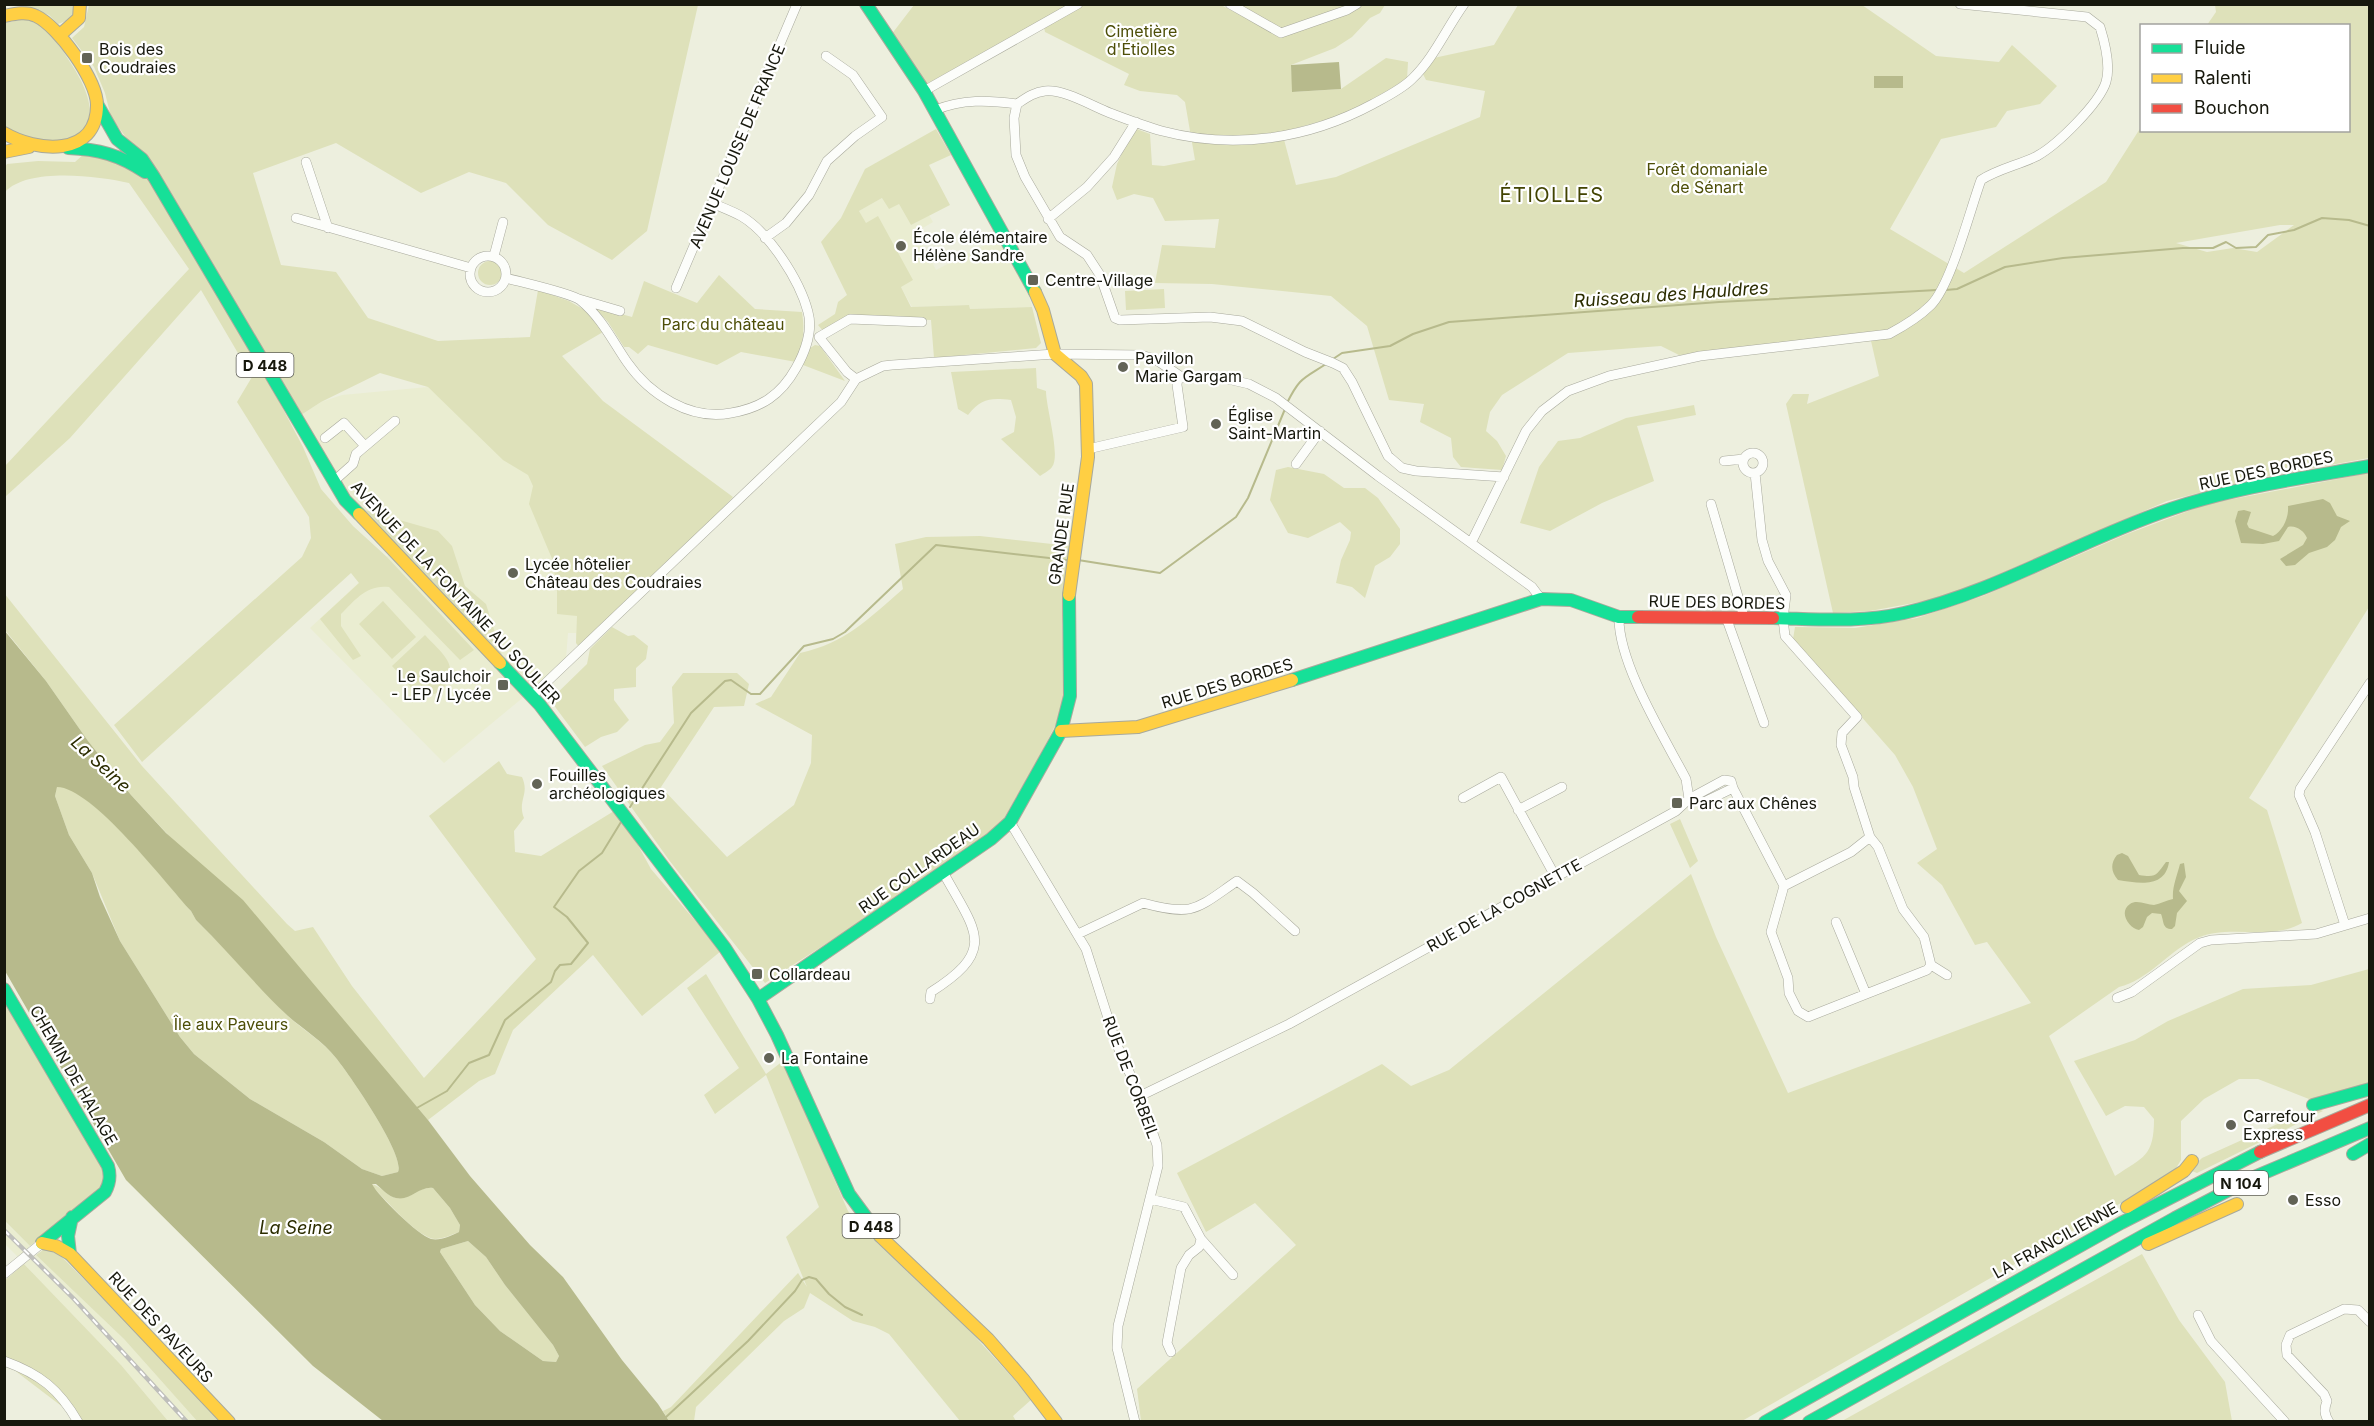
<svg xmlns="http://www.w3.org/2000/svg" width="2374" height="1426" font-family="Inter,sans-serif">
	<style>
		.built { fill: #eaedd1 }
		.green { fill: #dee1ba; fill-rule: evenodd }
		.water { fill: #b7ba8c; fill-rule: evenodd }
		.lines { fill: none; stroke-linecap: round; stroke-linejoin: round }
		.stream { stroke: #b7ba8c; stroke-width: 2 }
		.street-casing { stroke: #a8a99c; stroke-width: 10 }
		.fast-casing { stroke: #a8a99c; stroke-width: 14 }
		.slow-casing { stroke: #a8a99c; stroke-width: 14 }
		.jam-casing { stroke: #a8a99c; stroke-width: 14 }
		.street { stroke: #fcfdfa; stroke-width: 9 }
		.fast { stroke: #16e098; stroke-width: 12 }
		.slow { stroke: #ffcf43; stroke-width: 12 }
		.jam { stroke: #f24e42; stroke-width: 12 }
		.rail-casing { stroke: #bfbfbb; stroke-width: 4.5 }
		.rail { stroke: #fff; stroke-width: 2; stroke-dasharray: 7; stroke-linecap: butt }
		.poi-dot { fill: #626356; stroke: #fff; stroke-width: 2 }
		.labels { text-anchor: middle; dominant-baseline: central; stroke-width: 4.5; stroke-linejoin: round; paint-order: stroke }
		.shield { fill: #fff; stroke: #5d5d56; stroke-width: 1.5 }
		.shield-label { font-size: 15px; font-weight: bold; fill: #17180d }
		.park-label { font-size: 16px; fill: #4d4e07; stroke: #fff }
		.poi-label { font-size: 16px; fill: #17180d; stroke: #fff; text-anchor: start }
		.street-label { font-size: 16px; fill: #17180d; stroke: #fff }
		.water-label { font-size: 18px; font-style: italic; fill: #2c2d00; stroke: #fff }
		.quarter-label { font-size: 20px; letter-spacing: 1.5px; fill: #424402; stroke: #fff }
	</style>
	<rect width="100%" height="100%" fill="#edefde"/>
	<!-- built -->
	<path class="built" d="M882,198L899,204L911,225L929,215L933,222L916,232L936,270L998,238L1028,293L1032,307L970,309L969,305L912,307L859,211Z
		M428,387L456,413L662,553L576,643V633H568L566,658L543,681L444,763L310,628L397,547L349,496L301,415L321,402L342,395Z
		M4,1221L30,1246L18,1257L5,1244Z
		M36,1255L124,1339L197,1421H168L121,1365L24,1264Z"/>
	<!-- green -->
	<path class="green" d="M20,5H75L74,18L58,24L49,15Z
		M89,5H698L647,231L612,260L548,225L506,183L469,172L421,193L336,143L253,173L281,265L336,272L368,318L438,341L530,337L538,290L569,301L588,312L603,332L562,356L603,401L733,497L712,520L579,647L576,643L577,616L557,614V591L553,561L529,504L533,486L528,475L503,460L428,387L380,373L321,402L301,415L190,225L111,117L105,93L94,67L72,38L84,27Z
		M914,5H1069L925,85L891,35Z
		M1084,5H1221L1252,21L1239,5H1385L1380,13L1370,18L1352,37L1335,48L1291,65L1293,92L1341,89L1386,58L1408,62L1407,79L1347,114L1282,132L1296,185L1336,177L1480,117L1485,91L1426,80L1420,68L1429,59L1494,45L1518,5H1862L1936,56L1999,62L2012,45L2057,86L2040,104L2007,111L1996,127L1941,139L1890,229L1964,273L2106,182L2141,127L2142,130H2348V26L2207,25L2216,12L2215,5H2369V458L2258,478L2167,501L1947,597L1870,611L1833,613L1786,404L1793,394H1809L1807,404L1879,376L1871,341L1679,355L1661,346L1568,353L1502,395L1490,412L1486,431L1497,441L1506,456L1502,470L1461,467L1453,457L1451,438L1420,422L1424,404L1389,400L1367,326L1331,296L1212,284L1155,283L1162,245L1215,248L1219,219L1165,221L1153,198L1134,194L1117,200L1112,187L1117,164L1134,128L1150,134L1152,165L1164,166L1195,160L1185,102L1177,95L1140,91L1124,85L1129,74L1045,32L1044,27ZM2280,225H2294L2257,252L2233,248L2207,252L2176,243Z
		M25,19C31,21 38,22 42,26C53,34 61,48 68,59C88,88 110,134 56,141C37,144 20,138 5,126V23Z
		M936,129L951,155L929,165L950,205L911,225L899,204L889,209L882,198L859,211L866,223L878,216L913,280L901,287L911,307L969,305L970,309L1032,307L1041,343L1036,348L934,358L931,320L849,317L824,332L818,325L835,314L838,302L847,295L821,242L841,218L865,169Z
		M85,153L137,167L152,182L264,373L303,447L321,489L353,526L387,557L474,650L460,660L389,587C367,584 355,600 341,614V626L361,656L353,660L320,619L359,583L351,573L142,762L114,725L302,557L311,538L309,517L237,402L252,377L201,290L70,438L5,497V466L189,269L129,183C98,176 28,167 5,192V167L7,164L38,161L75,162Z
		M478 273a12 12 0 1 1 24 0a12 12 0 1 1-24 0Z
		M719,275L755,309L802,312C805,331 803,344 796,362L741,352L717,365L648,345L638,354L629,347H624L608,322L593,306L632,317L644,281L697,303Z
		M1164,289L1165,308L1126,310L1125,291Z
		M815,345L820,346L845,381L803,365L810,348Z
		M1036,368L1037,388L1046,391C1046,408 1061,456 1052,467C1049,471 1043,474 1040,476L1001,439L1014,432L1016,417L1011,400C990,398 982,398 968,415L958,409L951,372Z
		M1694,405L1696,415L1637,426L1654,481L1602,503L1550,531L1520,523L1539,467L1558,441L1580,438L1626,418Z
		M1288,467L1324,474L1344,488H1365L1378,498L1400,529V544L1390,557L1375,566L1365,598L1352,587L1336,583L1341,560L1350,540L1351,532L1340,522L1308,538L1288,533L1270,500L1276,470Z
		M2369,473V607L2249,798L2267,810L2302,923C2270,942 2226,922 2193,940C2167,953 2148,980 2119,987L2049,1036L2115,1176C2144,1157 2154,1156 2154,1119L2144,1107L2125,1106L2106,1116L2074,1061L2135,1040L2168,1021L2243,989L2311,985L2369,969V1087L2314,1101L2258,1079H2239L2204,1099L2181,1121V1160L2173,1173L1742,1421H1141L1137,1389L1296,1245L1255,1203L1206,1232L1177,1173L1382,1064L1411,1086L1449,1070L1691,874L1716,937L1788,1093L2031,1003L1987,942L1975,945L1942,885L1917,863L1937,849L1913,787L1895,755L1793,639L1795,627L1855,628L1917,618L1983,596L2127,534L2207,504Z
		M361,509L438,531L452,546L465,586L486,604L502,655Z
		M980,536L1070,546L1062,625L1065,693L1057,722L1037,761L1003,820L981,844L765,983L669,860L602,766L645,745L660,742L674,723L672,687L683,673H737L749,684L744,706L714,707L661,787L727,857L794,805L811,763L812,735L755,704L771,697L800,653C846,643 868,619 903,589L895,544L926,537Z
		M4,593L142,766L287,924L295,931L313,927L352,986L424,1078L536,959L429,816L499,761L507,774L522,777C530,795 517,800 524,818L514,831L515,852L541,856L614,811L622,816L651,869L721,951L642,1016L593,955L513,1030L495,1074L479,1081L428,1120L358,1039L131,795L88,741L46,681L5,630Z
		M383,601L416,637L392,659L359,624Z
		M612,627L628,636L634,635L648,646L646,659L636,668V687L614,689V700L629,720L617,732L601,737L585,747L550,700L587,664L590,649Z
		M425,635C432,643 442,651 447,660C458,677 439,703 419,693C409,688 400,674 392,666Z
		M57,786C92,787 166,883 191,911L196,920C228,951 257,985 288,1016C304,1031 323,1041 336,1058C349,1074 406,1156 398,1172L382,1176L362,1169L324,1142L250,1099L194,1054L180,1037L120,941L92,873L69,835L55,796Z
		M1680,819L1698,861L1690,868L1670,824Z
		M706,974L766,1074L783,1061L848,1211L863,1230L950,1309L1032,1399L1013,1416L1016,1421H960L889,1334L875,1327L853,1321L810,1293L804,1308L784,1321L696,1407L694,1421H669L663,1411L671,1407L798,1273L807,1287L786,1237L819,1207L766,1075L715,1114L704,1095L739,1068L687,988Z
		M4,999L102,1163C104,1173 105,1180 101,1188L30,1246L5,1221Z
		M2319,1109L2323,1111L2197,1173L2189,1170L2202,1158L2304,1112Z
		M372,1184C381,1186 388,1197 397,1198C411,1200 419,1186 433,1188L450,1208L460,1225L459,1232C451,1235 443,1239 435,1239C418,1238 385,1199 372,1186Z
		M468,1241L486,1257L505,1285L553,1345L559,1356L556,1362L543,1361L500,1331L475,1305L440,1252L441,1249Z
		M43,1250H50L61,1256L223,1421H197L124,1339L36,1255Z
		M2142,1254L2179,1320L2225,1382L2232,1421H1842Z
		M24,1264L121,1365L168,1421H81L5,1363L4,1281Z"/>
	<!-- water -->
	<path class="water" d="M1339,62L1341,89L1292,92L1291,65Z
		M1874,76H1903V88H1874Z
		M2323,499L2330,503L2337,516L2350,521L2341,527L2335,540L2327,547L2309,553L2295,565L2286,566L2280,559L2303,545L2307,538C2304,531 2296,525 2288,527L2279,541L2263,544L2241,543L2235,521L2238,511L2244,510L2251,512L2247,524L2249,528L2273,536C2283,531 2289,517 2288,506Z
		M4,630L46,681L88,741L131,795L166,833L243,900L428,1120L470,1176L530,1245L563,1277L622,1360L658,1404L669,1421H383L313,1366L126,1180L5,971ZM57,787C92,787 166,884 191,911L196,920C228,951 256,986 288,1016C304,1030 323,1041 336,1058C349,1074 406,1156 398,1172L382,1176L362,1169L324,1142L250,1099L194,1054L180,1037L120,941L100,897L92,873L69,835L55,796ZM372,1184H376C381,1188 389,1197 396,1198C411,1201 419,1186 433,1188L450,1208L460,1225L459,1232C451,1236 440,1241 431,1239C418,1235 378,1196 372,1184ZM468,1241L486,1257L505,1285L553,1345L559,1356L556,1362L543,1361L500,1331L475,1305L440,1252L441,1249Z
		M2122,853L2128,856L2139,875C2157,878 2156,875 2166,862H2169C2165,889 2138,883 2118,880C2111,872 2110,864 2117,855Z
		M2184,863L2186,877L2179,891L2187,901L2177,913L2175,926L2172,929C2162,929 2164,921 2161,914L2152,913L2147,917L2143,927L2139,930C2129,928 2118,912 2130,904C2137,899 2147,905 2154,905C2160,904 2167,900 2173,899C2172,887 2177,876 2180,864Z"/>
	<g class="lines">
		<!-- stream -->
		<path class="stream" d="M1946,290L1957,289L2005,267L2063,258L2183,248H2213L2226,242L2236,248L2256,247L2268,235L2294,230L2322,218L2349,220L2370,226
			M1333,359L1342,353L1390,346L1413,334L1449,322L1719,302L1937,290
			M1287,403C1300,377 1303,379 1326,364
			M1078,560L1160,573L1236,517L1248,498L1285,409
			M630,807L691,713L725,681L731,680L751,694H760L804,646L833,639L845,632L936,545L1067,560
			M415,1109L447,1091L469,1063L489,1055L505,1020L551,982L555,971L560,965L571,964L588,943L567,917L554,907L579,871L602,853L621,822
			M665,1418L748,1341L795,1291L802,1280L809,1277L816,1279L829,1294L845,1307L862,1315"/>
		<!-- street casing -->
		<g class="street-casing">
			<path id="street" d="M1230,4L1281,33L1347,10L1357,4
				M1464,4C1446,29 1434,58 1412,79C1402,89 1386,97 1373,104C1308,139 1234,150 1162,131C1144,126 1126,119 1110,113C1092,106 1064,89 1045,91C1034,92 1026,98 1017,104L1014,118L1016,155L1025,177L1060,237L1087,255L1100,275L1115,318L1120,320L1210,317L1242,321L1305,352L1333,363L1343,368L1352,382L1388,456L1402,468L1416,471L1504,477
				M924,91L1078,4
				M935,110C963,99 987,100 1017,104
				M306,162L328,228
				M296,218L471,268
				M1048,219L1087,187L1114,157L1136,122
				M765,238L786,223L809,195L827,161L855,136L882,117L853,75L826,56
				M494,256L503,222
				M470 274a18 18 0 1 1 36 0a18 18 0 1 1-36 0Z
				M506,278C520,282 571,293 580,300C601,317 612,340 627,362C649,394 690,421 731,413C761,408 781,395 796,368C805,352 813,330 808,312C800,281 769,232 741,216C732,211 721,207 712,203
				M676,288L797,4
				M579,299L620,311
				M819,337L850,319L922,322
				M819,337L847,372L856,379
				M325,438L344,423L365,446
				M1088,449L1183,427L1177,385L1178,376
				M1743 463a10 10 0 1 1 20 0a10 10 0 1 1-20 0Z
				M1724,461L1744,459
				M1296,464L1320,431
				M1755,473L1762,540L1768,561L1786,595L1783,619L1785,636L1857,717L1842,733L1841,745L1853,777L1854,787L1870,837L1878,847L1903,909L1924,937L1931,965
				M334,481L353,464L356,454L395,421
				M1711,504L1744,617
				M1471,543L1526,431L1542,411L1568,391L1609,376L1700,356L1889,334C1904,326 1919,317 1931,305C1951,285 1970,210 1981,180C1998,169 2019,165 2037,156C2057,145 2099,104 2106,82C2111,65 2105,43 2100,27L2087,17L1960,4
				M1726,617L1764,723
				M532,696L841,402L856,379L883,366L892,365L1055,354L1141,355L1155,359L1183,378H1223L1249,384L1276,398L1378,476L1532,587L1541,599
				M1724,780L1731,781L1733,788L1704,802L1689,799Z
				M1733,788L1784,886L1771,932L1788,978L1789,993L1798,1011L1808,1017L1927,970L1931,965
				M1463,798L1501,777L1555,876
				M1518,810L1562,787
				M1010,822L1086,949L1116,1043L1140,1096L1157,1145L1158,1166L1118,1326L1117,1348L1135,1422
				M1784,886L1851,852L1870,837
				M1836,922L1866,994
				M2345,925L2315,832L2299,795L2300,789L2370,683
				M1078,934L1143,903C1194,917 1196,909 1237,881L1253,893L1295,931
				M1931,965L1947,975
				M2117,998L2132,992L2200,943L2211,940L2316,934L2370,918
				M930,999L931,992C999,949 975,931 943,872
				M1140,1096L1289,1024L1676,811L1689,799L1686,779C1664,737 1618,663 1619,617
				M1150,1199L1184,1207L1201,1239L1199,1247L1189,1255L1181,1268L1167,1343L1171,1352
				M1201,1239L1233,1275
				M4,1274L42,1243
				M2198,1315L2211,1341L2285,1422
				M4,1361C40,1374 59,1389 78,1422
				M2329,1422C2324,1414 2324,1409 2327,1401L2324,1394L2287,1355L2286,1345L2290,1335L2344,1309L2358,1310L2370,1322"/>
		</g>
		<!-- fast casing -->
		<g class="fast-casing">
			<path id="fast" d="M866,4L924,91L1035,292
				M97,104L117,139L142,159L154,177L345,500L359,514
				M68,148C98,149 120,155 145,172
				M1773,618C1817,619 1861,623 1904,613C1997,592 2081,539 2171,509C2235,487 2303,478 2370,466
				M500,663L540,705L725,948L758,999L777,1035L849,1194L880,1236
				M1292,680L1541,599L1571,600L1619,617H1638
				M4,989L108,1166C111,1176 110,1183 105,1192L42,1243
				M758,999L991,839L1010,822L1061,731L1070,696L1069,595
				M2313,1105L2370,1089
				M2353,1154L2370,1144
				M70,1254L68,1236L72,1217
				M1765,1422L2121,1223L2260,1152
				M1809,1422L2175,1218L2252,1178L2370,1128"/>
		</g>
		<!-- slow casing -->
		<g class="slow-casing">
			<path id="slow" d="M4,16C14,14 26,11 36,16C58,26 97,80 97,105C97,158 36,152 4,133
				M60,35L79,18L80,4
				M4,152L29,147
				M1035,292L1043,310L1055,354L1081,376L1086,384L1088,457L1069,595
				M359,514L500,663
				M1061,731L1138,727L1292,680
				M2127,1207L2184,1171L2192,1161
				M880,1236L988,1339L1023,1379L1056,1422
				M42,1243L56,1246L70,1254L229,1422
				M2148,1244L2237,1204"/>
		</g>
		<!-- jam casing -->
		<g class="jam-casing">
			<path id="jam" d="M1638,617L1773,618
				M2260,1152L2370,1105"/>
		</g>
		<!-- street -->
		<use href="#street" class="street"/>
		<!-- fast -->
		<use href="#fast" class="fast"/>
		<!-- slow -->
		<use href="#slow" class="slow"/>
		<!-- jam -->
		<use href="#jam" class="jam"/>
		<!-- rail casing -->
		<g class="rail-casing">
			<path id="rail" d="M4,1230L74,1299L187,1422"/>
		</g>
		<!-- rail -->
		<use href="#rail" class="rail"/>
	</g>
	<!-- markers -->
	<g class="poi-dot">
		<rect x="81" y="52" width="12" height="12" rx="3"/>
		<circle cx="901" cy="246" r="6"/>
		<rect x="1027" y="274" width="12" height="12" rx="3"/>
		<circle cx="1123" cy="367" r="6"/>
		<circle cx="1216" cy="424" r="6"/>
		<circle cx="513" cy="573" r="6"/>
		<rect x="497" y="679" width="12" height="12" rx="3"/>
		<circle cx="537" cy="784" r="6"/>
		<rect x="1671" y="797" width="12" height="12" rx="3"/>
		<rect x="751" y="968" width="12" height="12" rx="3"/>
		<circle cx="769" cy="1058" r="6"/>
		<circle cx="2231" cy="1125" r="6"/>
		<circle cx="2293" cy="1200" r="6"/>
	</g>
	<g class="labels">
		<!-- shield labels -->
		<g class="shield">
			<rect x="236.5" y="353" width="57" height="24" rx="4.5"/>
			<rect x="2214" y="1171" width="54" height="24" rx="4.5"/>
			<rect x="842.5" y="1214" width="57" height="24" rx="4.5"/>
		</g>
		<g class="shield-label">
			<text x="265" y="365">D 448</text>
			<text x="2241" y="1183">N 104</text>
			<text x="871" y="1226">D 448</text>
		</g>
		<!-- park labels -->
		<g class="park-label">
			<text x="1141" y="31">Cimetière<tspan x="1141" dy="18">d'Étiolles</tspan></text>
			<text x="1707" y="169">Forêt domaniale<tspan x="1707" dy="18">de Sénart</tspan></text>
			<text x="723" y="324">Parc du château</text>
			<text x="231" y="1024">Île aux Paveurs</text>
		</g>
		<!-- poi labels -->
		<g class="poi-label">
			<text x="99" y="49">Bois des<tspan x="99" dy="18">Coudraies</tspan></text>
			<text x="913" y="237">École élémentaire<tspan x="913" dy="18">Hélène Sandre</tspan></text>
			<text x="1045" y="280">Centre-Village</text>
			<text x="1135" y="358">Pavillon<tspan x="1135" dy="18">Marie Gargam</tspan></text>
			<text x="1228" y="415">Église<tspan x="1228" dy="18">Saint-Martin</tspan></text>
			<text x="525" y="564">Lycée hôtelier<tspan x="525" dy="18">Château des Coudraies</tspan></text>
			<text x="491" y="676" text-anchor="end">Le Saulchoir<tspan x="491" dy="18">- LEP / Lycée</tspan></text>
			<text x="549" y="775">Fouilles<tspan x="549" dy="18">archéologiques</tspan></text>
			<text x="1689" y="803">Parc aux Chênes</text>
			<text x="769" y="974">Collardeau</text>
			<text x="781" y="1058">La Fontaine</text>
			<text x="2243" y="1116">Carrefour<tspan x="2243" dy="18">Express</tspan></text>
			<text x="2305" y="1200">Esso</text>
		</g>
		<!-- street labels -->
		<g class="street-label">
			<text transform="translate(737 146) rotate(-67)">AVENUE LOUISE DE FRANCE</text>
			<text transform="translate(2266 470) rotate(-12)">RUE DES BORDES</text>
			<text transform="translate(1061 534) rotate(-82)">GRANDE RUE</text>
			<text transform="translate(456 592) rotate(47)">AVENUE DE LA FONTAINE AU SOULIER</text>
			<text transform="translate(1717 602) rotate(1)">RUE DES BORDES</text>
			<text transform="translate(1227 683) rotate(-17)">RUE DES BORDES</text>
			<text transform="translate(919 868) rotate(-35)">RUE COLLARDEAU</text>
			<text transform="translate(1504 905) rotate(-29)">RUE DE LA COGNETTE</text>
			<text transform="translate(74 1075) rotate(60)">CHEMIN DE HALAGE</text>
			<text transform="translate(1131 1077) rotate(69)">RUE DE CORBEIL</text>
			<text transform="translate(2055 1240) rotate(-29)">LA FRANCILIENNE</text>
			<text transform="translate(161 1327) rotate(47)">RUE DES PAVEURS</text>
		</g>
		<!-- water labels -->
		<g class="water-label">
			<text transform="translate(1671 294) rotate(-4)">Ruisseau des Hauldres</text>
			<text transform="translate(101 764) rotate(43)">La Seine</text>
			<text x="296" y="1227">La Seine</text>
		</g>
		<!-- quarter labels -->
		<g class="quarter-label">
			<text x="1552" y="195">ÉTIOLLES</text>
		</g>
	</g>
	<!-- border -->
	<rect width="2374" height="1426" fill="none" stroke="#17180d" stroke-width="12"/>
	<!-- legend -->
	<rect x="2140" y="24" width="210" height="108" fill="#ffffff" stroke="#a2a39e" stroke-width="1.5"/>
	<rect x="2152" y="44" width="30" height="9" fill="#16e098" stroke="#a2a39e" stroke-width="1.5"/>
	<text x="2194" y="54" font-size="18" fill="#17180d">Fluide</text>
	<rect x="2152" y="74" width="30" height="9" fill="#ffcf43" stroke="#a2a39e" stroke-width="1.5"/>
	<text x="2194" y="84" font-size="18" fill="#17180d">Ralenti</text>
	<rect x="2152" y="104" width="30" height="9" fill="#f24e42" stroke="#a2a39e" stroke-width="1.5"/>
	<text x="2194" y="114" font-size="18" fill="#17180d">Bouchon</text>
</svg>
